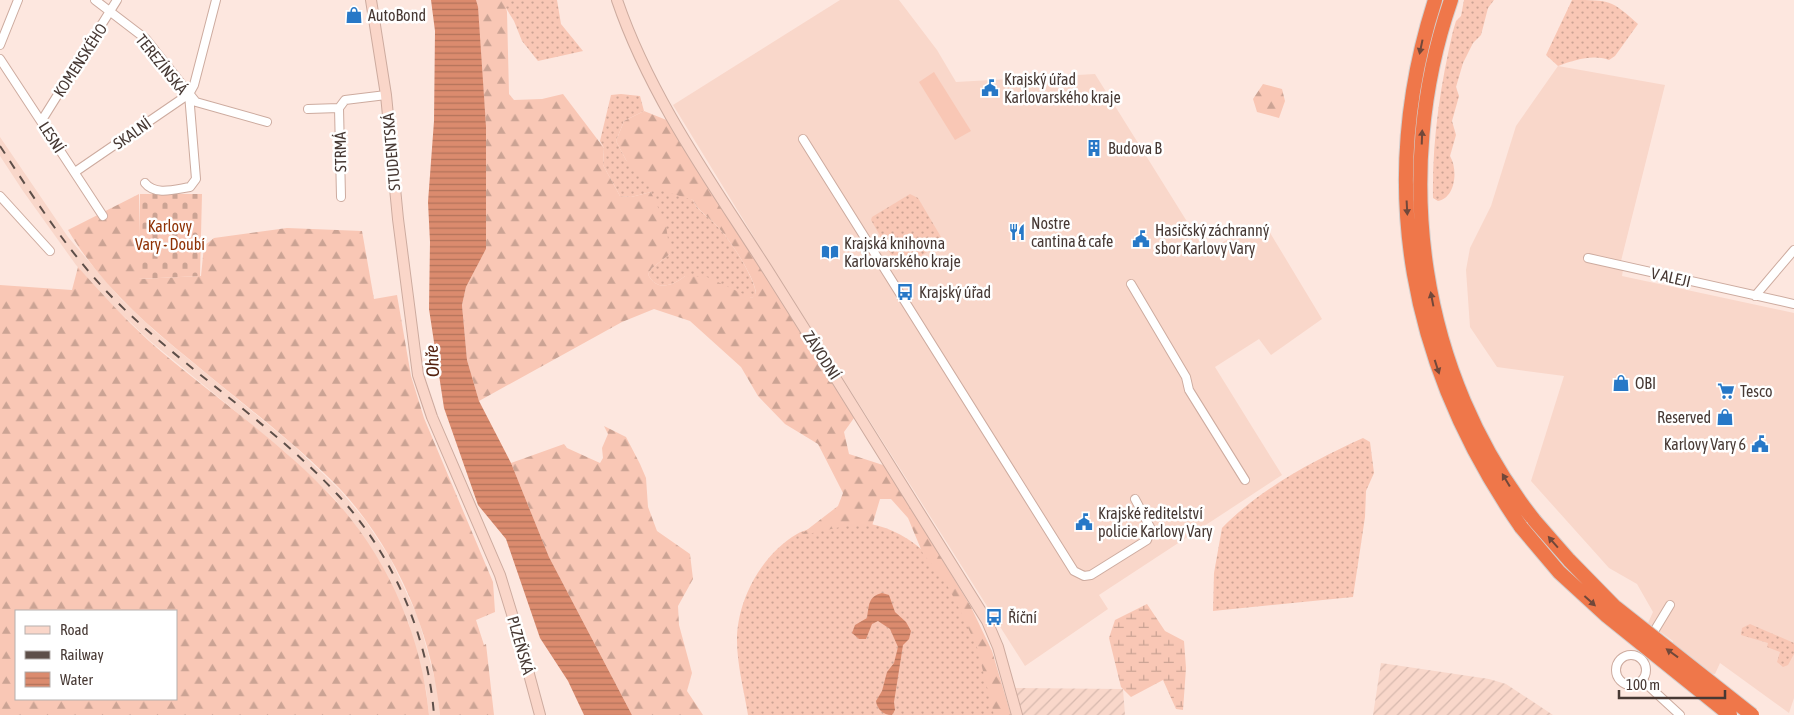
<svg xmlns="http://www.w3.org/2000/svg" width="1794" height="715" font-family="'Asap Condensed',sans-serif">
	<style>
		.built { fill: #f9d7ca }
		.industrial { fill: url(#industrial-furrows) }
		.grass { fill: url(#grass-dots) }
		.forest { fill: url(#forest-firs); fill-rule: evenodd }
		.wetland { fill: url(#wetland-marsh) }
		.cemetery { fill: url(#cemetery-stones) }
		.garden { fill: #f9c7b5 }
		.water { fill: url(#water-rules) }
		.lines { fill: none; stroke-linecap: round; stroke-linejoin: round }
		.street-casing { stroke: #cdab9f; stroke-width: 10 }
		.secondary-casing { stroke: #cdab9f; stroke-width: 12 }
		.highway-casing { stroke: #d3cfce; stroke-width: 16 }
		.street { stroke: #fff; stroke-width: 8 }
		.secondary { stroke: #fad6c9; stroke-width: 10 }
		.highway { stroke: #ef774a; stroke-width: 14 }
		.rail { stroke: #5e4f49; stroke-width: 2; stroke-dasharray: 9 9; stroke-linecap: butt }
		.highway-bridge-casing { stroke: #d3cfce; stroke-width: 16; stroke-linecap: butt }
		.highway-bridge { stroke: #ef774a; stroke-width: 14 }
		.oneway { fill: #71483a }
		.labels { text-anchor: middle; dominant-baseline: central; stroke-width: 5; stroke-linejoin: round; paint-order: stroke }
		.poi-label { font-size: 16px; fill: #473934; stroke: #fff; text-anchor: start }
		.street-label { font-size: 16px; fill: #473934; stroke: #fff }
		.park-label { font-size: 16px; fill: #8f3104; stroke: #fff }
		.water-label { font-size: 18px; font-style: italic; fill: #53200d; stroke: #fff }
	</style>
	<defs>
		<pattern id="industrial-furrows" width="10" height="10" patternUnits="userSpaceOnUse" patternTransform="scale(1.25)"><rect width="10" height="10" fill="#f9d7ca"/><path d="M-1 1l2-2M0 10L10 0M9 11l2-2" fill="none" stroke="#d7b9ae"/></pattern>
		<pattern id="grass-dots" width="8" height="8" patternUnits="userSpaceOnUse" patternTransform="scale(1.25)"><rect width="8" height="8" fill="#f9c7b5"/><path d="M2 2h.1M6 6h.1" fill="none" stroke="#cba394" stroke-width="1.8" stroke-linecap="round"/></pattern>
		<pattern id="forest-firs" width="22" height="20" patternUnits="userSpaceOnUse" patternTransform="scale(1.25)"><rect width="22" height="20" fill="#f9c7b5"/><path d="M5 1l3.5 6h-7zM16 11l3.5 6h-7z" fill="#cba394"/></pattern>
		<pattern id="wetland-marsh" width="20" height="14" patternUnits="userSpaceOnUse" patternTransform="scale(1.25)"><rect width="20" height="14" fill="#f9c7b5"/><path d="M1 5h8M5 5V1M11 12h8M15 12V8" fill="none" stroke="#cba394"/></pattern>
		<pattern id="cemetery-stones" width="16" height="16" patternUnits="userSpaceOnUse" patternTransform="scale(1.25)"><rect width="16" height="16" fill="#f9c7b5"/><path d="M2 7V4a2 2 0 0 1 4 0v3zM10 15v-3a2 2 0 0 1 4 0v3z" fill="#cba394"/></pattern>
		<pattern id="water-rules" width="6" height="5" patternUnits="userSpaceOnUse" patternTransform="scale(1.25)"><rect width="6" height="5" fill="#db8b6e"/><path d="M0 2.5h6" fill="none" stroke="#b3735b"/></pattern>
	</defs>
	<rect width="100%" height="100%" fill="#fde7df"/>
	<!-- built -->
	<path class="built" d="M840,0H899L937,50L956,82L1095,74L1206,252L1242,231H1269L1322,319L1271,355L1259,339L1215,367L1282,475L1099,595L1108,609L1025,666L776,273L673,105Z
		M1558,66L1665,85L1619,269L1623,270L1622,276L1794,313V698L1789,713L1720,663L1715,674L1702,673L1672,648L1673,641L1648,623L1653,612L1637,584L1609,568L1531,481L1564,376L1497,367L1470,327L1466,270L1470,248L1491,206L1516,126Z
		M0,137L68,237L121,299L157,333L292,444L340,490L365,520L390,558L418,617L437,687L440,715H429L426,689L408,621L381,564L356,526L333,497L286,453L150,341L113,306L76,265L23,191L0,156Z"/>
	<!-- industrial -->
	<path class="industrial" d="M1381,663L1489,679L1506,684L1553,715H1373Z
		M1015,688L1123,689L1125,715H1022Z"/>
	<!-- grass -->
	<path class="grass" d="M504,0H557L561,24L583,51L538,61L522,41L514,21L504,5Z
		M1464,0H1494L1488,8L1481,35L1473,43L1463,63L1456,87L1459,96L1452,121L1456,135L1450,156C1458,169 1456,198 1438,201L1433,198C1432,141 1440,87 1453,31L1456,21L1461,16Z
		M1572,0C1611,0 1611,0 1638,24L1615,56L1609,60C1593,54 1574,60 1558,66L1546,55Z
		M621,94L640,96L644,111L624,121L616,141L626,160L676,193L693,200C697,211 708,216 716,225C728,236 756,279 756,295L752,298L685,276C673,286 656,292 648,274L652,268L670,254L651,192L631,197L620,196L603,165L604,148L600,141L611,95Z
		M910,194L918,198L941,237L939,244L903,268L898,267L871,220L872,217Z
		M1363,438L1370,442L1374,473L1366,491L1365,517L1353,597L1213,611L1214,573L1222,528C1260,489 1314,460 1363,438Z
		M822,524C837,524 856,521 871,524C956,542 978,644 996,715H748C744,690 737,665 737,640C737,600 762,554 797,534C804,530 814,528 822,524Z
		M1750,624L1794,643V654L1788,665L1783,667L1777,662L1780,652L1767,647L1768,643L1741,635L1742,628Z"/>
	<!-- forest -->
	<path class="forest" d="M476,0H504L507,12L509,94L514,100L542,99L563,94L604,148L603,165L620,196L631,197L651,192L666,225L670,254L652,268L648,274C656,292 673,286 685,276L707,277L752,298L756,294C756,279 728,236 716,225C708,216 697,210 693,200L650,187L626,160L616,141L624,121L644,111L669,121L854,418L844,432L849,454L886,466L971,607L992,651L1011,715H994L977,647L959,608L943,577L923,554L908,518L891,499H880L872,526H845L799,536L838,506L843,493L818,444L785,424L758,396L741,367L690,321L654,309L622,322L479,401L467,360L462,305L466,287L486,249V126Z
		M1263,84L1282,89L1285,101L1279,118L1257,112L1253,99Z
		M139,194V279L201,276L204,246L214,238L287,228L362,231L374,299L397,295L411,376L424,418L493,582L495,612L476,620L484,645L486,644L494,715H440C432,633 397,551 341,490C295,442 240,402 189,359C142,321 99,282 68,230Z
		M78,267C101,293 124,318 149,341C209,394 278,439 333,498C387,556 422,636 429,715H0V285L72,290ZM16,611H176V699H16Z
		M604,426L626,437L640,464L646,478L648,507L657,531L690,554L693,579L678,606L679,625L692,673L687,691L703,715H632L549,557L511,463L564,444L567,448L600,463L603,458L602,448L608,434Z"/>
	<!-- wetland -->
	<path class="wetland" d="M1147,604L1165,631L1184,641L1186,668L1183,710L1176,709L1163,680L1131,697L1121,687L1109,638L1115,620Z"/>
	<!-- cemetery -->
	<path class="cemetery" d="M140,194H202L200,276L138,279Z"/>
	<!-- garden -->
	<path class="garden" d="M934,72L971,131L955,140L919,82Z"/>
	<!-- water -->
	<path class="water" d="M431,0H476L478,7L486,126V249L466,287L462,305L467,360L479,401L511,463L549,557L632,715H584L568,681L540,638L506,539L478,505L444,408L429,309L430,242L428,202L434,121L435,31Z
		M882,593L889,595L895,612L906,622L911,631L909,639L903,645L894,702L895,710L892,715C883,715 877,709 876,701L882,691L887,672L894,663L898,647L890,629L878,621L872,624L866,639H859L852,633L855,625L867,618C869,606 868,596 882,593Z"/>
	<g class="lines">
		<!-- street casing -->
		<g class="street-casing">
			<path id="street" d="M95,0L146,39L196,102L267,122
				M0,45L18,0
				M0,59L103,216
				M308,109L339,108
				M42,120L117,0
				M803,139L1074,571L1084,576L1091,575L1147,540L1151,529L1135,499
				M75,172L189,94L194,85L216,0
				M145,183C155,196 176,189 190,187L196,179L189,94
				M0,196L50,251
				M341,197L339,108L345,100L386,95
				M1588,258L1794,304
				M1131,284L1186,377L1189,390L1245,480
				M1755,296L1794,250
				M1650,638L1670,605
				M1616 670a15 15 0 1 1 30 0a15 15 0 1 1-30 0Z
				M1642,680L1680,715"/>
		</g>
		<!-- secondary casing -->
		<g class="secondary-casing">
			<path id="secondary" d="M371,0L386,95L398,219L418,375L432,417L500,575L519,637L540,715
				M617,0C650,97 712,183 767,269C841,386 914,504 987,621L998,647L1017,715"/>
		</g>
		<!-- highway casing -->
		<g class="highway-casing">
			<path id="highway" d="M1435,0C1375,187 1410,367 1521,527
				M1451,0C1391,174 1419,374 1534,520"/>
		</g>
		<!-- street -->
		<use href="#street" class="street"/>
		<!-- secondary -->
		<use href="#secondary" class="secondary"/>
		<!-- highway -->
		<use href="#highway" class="highway"/>
		<!-- rail -->
		<path class="rail" d="M0,146C36,201 71,257 118,303C187,371 271,423 337,494C392,553 428,635 434,715"/>
		<!-- highway-bridge casing -->
		<g class="highway-bridge-casing">
			<path id="highway-bridge" d="M1534,520L1569,560L1614,606L1752,715
				M1521,527L1559,572L1607,616L1730,715"/>
		</g>
		<!-- highway-bridge -->
		<use href="#highway-bridge" class="highway-bridge"/>
	</g>
	<!-- one-way arrows -->
	<defs><path id="oneway-solid" d="M-6-.8H1V-3.2L6.5 0L1 3.2V.8H-6Z" transform="scale(1.25)"/></defs>
	<g class="oneway">
		<use href="#oneway-solid" transform="translate(1421 47) rotate(102)"/>
		<use href="#oneway-solid" transform="translate(1422 137) rotate(-88)"/>
		<use href="#oneway-solid" transform="translate(1407 208) rotate(87)"/>
		<use href="#oneway-solid" transform="translate(1432 299) rotate(-101)"/>
		<use href="#oneway-solid" transform="translate(1437 367) rotate(72)"/>
		<use href="#oneway-solid" transform="translate(1506 480) rotate(-121)"/>
		<use href="#oneway-solid" transform="translate(1553 542) rotate(-131)"/>
		<use href="#oneway-solid" transform="translate(1590 601) rotate(42)"/>
		<use href="#oneway-solid" transform="translate(1672 653) rotate(-144)"/>
	</g>
	<!-- icons -->
	<defs>
		<g id="shop-bare" transform="scale(1.35)"><path d="M-5-2.5h2.3a2.7 3.5 0 0 1 5.4 0H5L5.5 6h-11ZM-1.5-2.5h3a1.5 2.3 0 0 0-3 0Z" fill="#2778c7" stroke="#fff" stroke-width="2.5" paint-order="stroke"/></g>
		<g id="civic-bare" transform="scale(1.35)"><path d="M-.6-6.5H3V-4.5H.6V-3L4-1V1h2V6H-6V1h2V-1L-.6-3ZM-1.2 2.5V6h2.4V2.5Z" fill="#2778c7" stroke="#fff" stroke-width="2.5" paint-order="stroke"/></g>
		<g id="building-bare" transform="scale(1.35)"><path d="M-4-6H4V6H1V3H-1V6H-4ZM-2.5-4.3h1.7v1.8h-1.7ZM.8-4.3h1.7v1.8H.8ZM-2.5-1h1.7V.8h-1.7ZM.8-1h1.7V.8H.8Z" fill="#2778c7" stroke="#fff" stroke-width="2.5" paint-order="stroke"/></g>
		<g id="restaurant-bare" transform="scale(1.35)"><path d="M-5-6h1v4h1v-4h1v4h1v-4h1v5L-1.5 .5V6h-2V.5L-5-1ZM5-6V6H3V1.5H1.5Q1.5-4 5-6Z" fill="#2778c7" stroke="#fff" stroke-width="2.5" paint-order="stroke"/></g>
		<g id="library-bare" transform="scale(1.35)"><path d="M-6-4Q-3-5.5-.7-3.5V5Q-3 3-6 4ZM6-4Q3-5.5 .7-3.5V5Q3 3 6 4Z" fill="#2778c7" stroke="#fff" stroke-width="2.5" paint-order="stroke"/></g>
		<g id="bus-bare" transform="scale(1.35)"><path d="M-5-6H5V4H4V6H2V4H-2V6H-4V4H-5ZM-3.5-4V0h7V-4ZM-3.5 1.2v1.5H-2V1.2ZM2 1.2v1.5H3.5V1.2Z" fill="#2778c7" stroke="#fff" stroke-width="2.5" paint-order="stroke"/></g>
		<g id="supermarket-bare" transform="scale(1.35)"><path d="M-6-5.5h2.5l.6 2H6L4.5 2H-2.5L-4.4-4H-6ZM-1.5 3.2a1.3 1.3 0 1 0 .1 0ZM3 3.2a1.3 1.3 0 1 0 .1 0Z" fill="#2778c7" stroke="#fff" stroke-width="2.5" paint-order="stroke"/></g>
	</defs>
	<g fill-rule="evenodd">
		<use href="#shop-bare" x="354" y="15"/>
		<use href="#civic-bare" x="990" y="88"/>
		<use href="#building-bare" x="1094" y="148"/>
		<use href="#restaurant-bare" x="1017" y="232"/>
		<use href="#civic-bare" x="1141" y="239"/>
		<use href="#library-bare" x="830" y="252"/>
		<use href="#bus-bare" x="905" y="292"/>
		<use href="#shop-bare" x="1621" y="383"/>
		<use href="#supermarket-bare" x="1726" y="391"/>
		<use href="#shop-bare" x="1725" y="417"/>
		<use href="#civic-bare" x="1760" y="444"/>
		<use href="#civic-bare" x="1084" y="522"/>
		<use href="#bus-bare" x="994" y="617"/>
	</g>
	<g class="labels">
		<!-- poi labels -->
		<g class="poi-label">
			<text x="368" y="15">AutoBond</text>
			<text x="1004" y="79">Krajský úřad<tspan x="1004" dy="18">Karlovarského kraje</tspan></text>
			<text x="1108" y="148">Budova B</text>
			<text x="1031" y="223">Nostre<tspan x="1031" dy="18">cantina &amp; cafe</tspan></text>
			<text x="1155" y="230">Hasičský záchranný<tspan x="1155" dy="18">sbor Karlovy Vary</tspan></text>
			<text x="844" y="243">Krajská knihovna<tspan x="844" dy="18">Karlovarského kraje</tspan></text>
			<text x="919" y="292">Krajský úřad</text>
			<text x="1635" y="383">OBI</text>
			<text x="1740" y="391">Tesco</text>
			<text x="1711" y="417" text-anchor="end">Reserved</text>
			<text x="1746" y="444" text-anchor="end">Karlovy Vary 6</text>
			<text x="1098" y="513">Krajské ředitelství<tspan x="1098" dy="18">policie Karlovy Vary</tspan></text>
			<text x="1008" y="617">Říční</text>
		</g>
		<!-- street labels -->
		<g class="street-label">
			<text transform="translate(80 60) rotate(-57)">KOMENSKÉHO</text>
			<text transform="translate(162 64) rotate(51)">TEREZÍNSKÁ</text>
			<text transform="translate(132 133) rotate(-35)">SKALNÍ</text>
			<text transform="translate(52 137) rotate(57)">LESNÍ</text>
			<text transform="translate(340 152) rotate(-91)">STRMÁ</text>
			<text transform="translate(391 152) rotate(-95)">STUDENTSKÁ</text>
			<text transform="translate(1671 277) rotate(13)">V ALEJI</text>
			<text transform="translate(822 355) rotate(57)">ZÁVODNÍ</text>
			<text transform="translate(521 645) rotate(74)">PLZEŇSKÁ</text>
		</g>
		<!-- park labels -->
		<g class="park-label">
			<text x="170" y="226">Karlovy<tspan x="170" dy="18">Vary - Doubí</tspan></text>
		</g>
		<!-- water labels -->
		<g class="water-label">
			<text transform="translate(432 361) rotate(-93)">Ohře</text>
		</g>
	</g>
	<!-- legend -->
	<rect x="15" y="610" width="162" height="90" fill="#ffffff" stroke="#b5b0ae"/>
	<rect x="25" y="626" width="25" height="8" fill="#fad6c9" stroke="#b5b0ae"/>
	<text x="60" y="635" font-size="15" fill="#473934">Road</text>
	<rect x="25" y="651" width="25" height="8" fill="#5e4f49" stroke="#b5b0ae"/>
	<text x="60" y="660" font-size="15" fill="#473934">Railway</text>
	<rect x="25" y="672" width="25" height="15" fill="url(#water-rules)" stroke="#b5b0ae"/>
	<text x="60" y="685" font-size="15" fill="#473934">Water</text>
	<!-- scale -->
	<path d="M1619 690v8h106v-8" fill="none" stroke="#473934" stroke-width="2.5"/>
	<text x="1626" y="690" font-size="15" fill="#473934" stroke="#ffffff" stroke-width="4" paint-order="stroke">100 m</text>
</svg>
